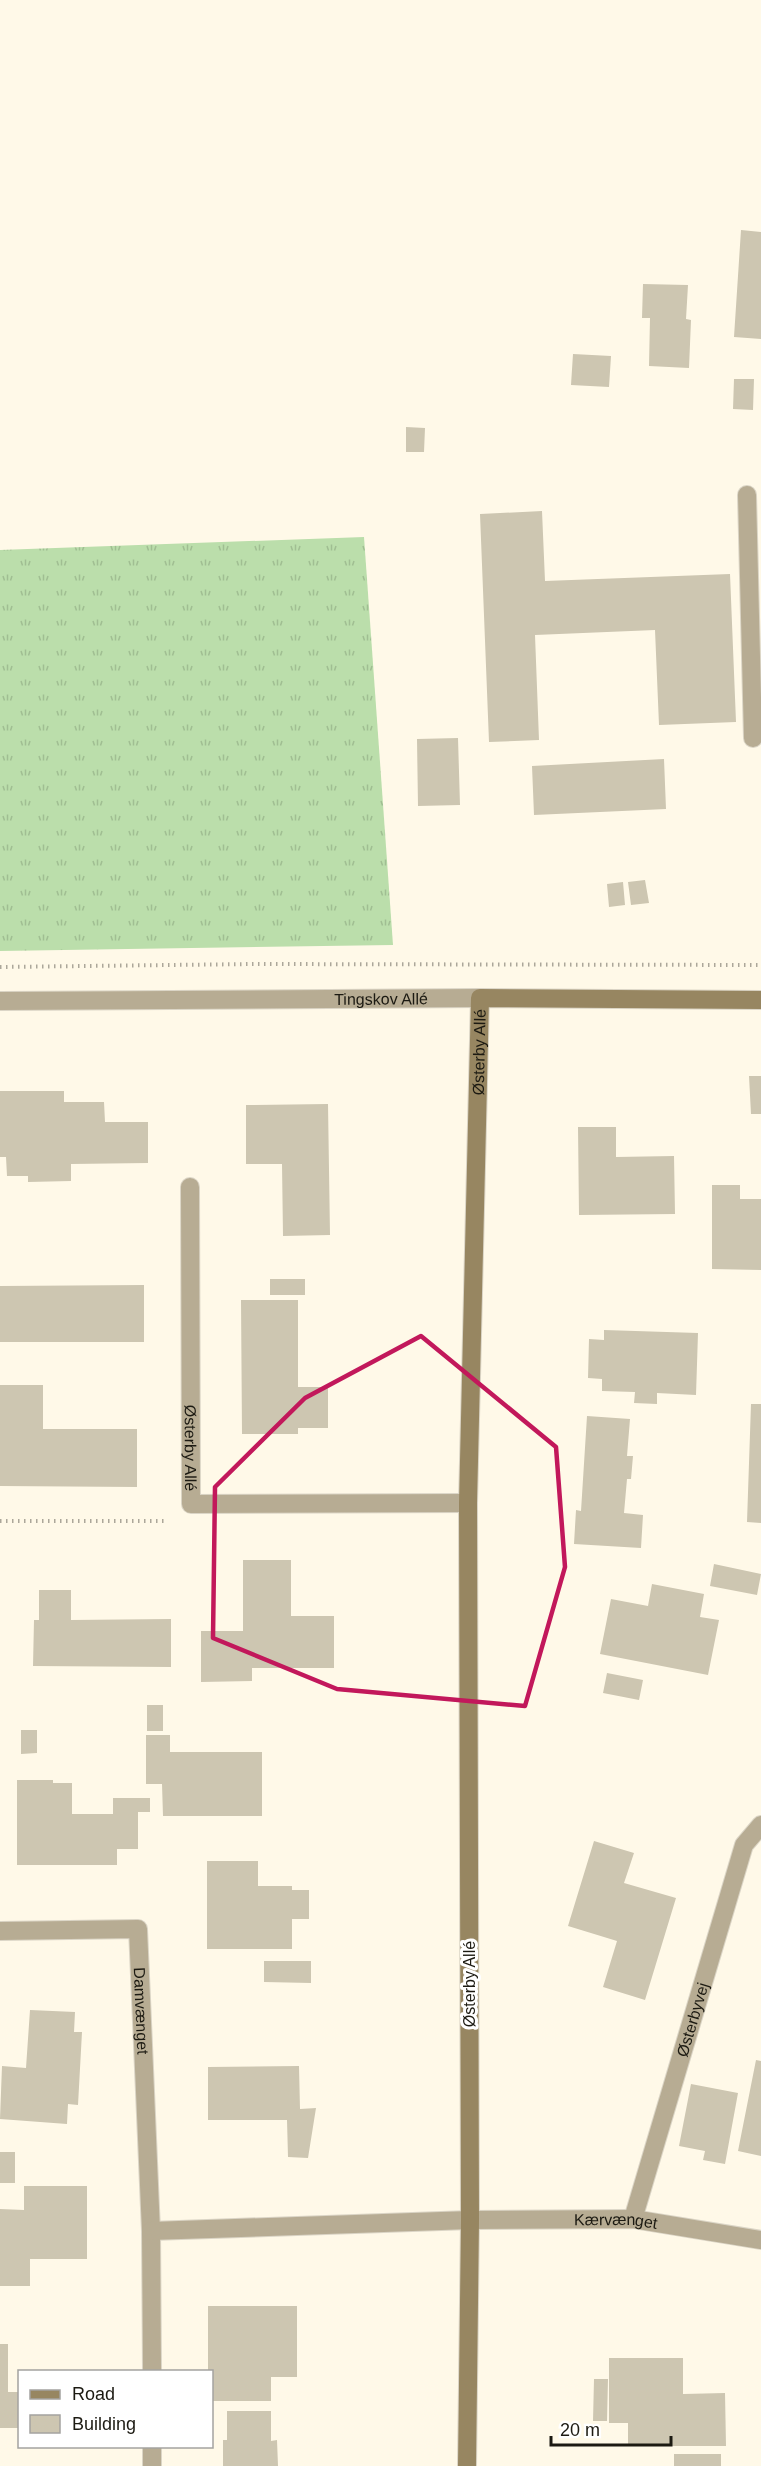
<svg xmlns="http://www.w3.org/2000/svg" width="761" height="2466" font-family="Arial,sans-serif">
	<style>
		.grass { fill: url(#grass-tufts) }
		.building { fill: #cdc6b1 }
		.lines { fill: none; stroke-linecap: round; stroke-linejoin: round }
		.lane-casing { stroke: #dbd5c6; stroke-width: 20 }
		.street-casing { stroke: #dbd5c6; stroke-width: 20 }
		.secondary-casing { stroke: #dbd5c6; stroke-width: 20 }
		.path { stroke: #aca79a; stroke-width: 4; stroke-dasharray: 1.5 4.5; stroke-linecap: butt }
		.lane { stroke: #b7ac93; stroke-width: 18 }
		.street { stroke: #b7ac93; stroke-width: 18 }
		.secondary { stroke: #978661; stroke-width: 18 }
		.marked { fill: none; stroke: #c2185b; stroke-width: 4.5; stroke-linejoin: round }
		.labels { text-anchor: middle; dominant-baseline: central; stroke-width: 6; stroke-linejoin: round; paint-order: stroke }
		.street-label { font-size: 16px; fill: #1c1a12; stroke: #fff }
	</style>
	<defs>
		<pattern id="grass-tufts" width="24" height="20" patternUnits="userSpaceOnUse" patternTransform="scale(1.5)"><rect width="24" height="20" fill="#bbdeab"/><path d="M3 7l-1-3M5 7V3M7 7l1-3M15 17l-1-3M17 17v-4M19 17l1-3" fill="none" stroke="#a0be92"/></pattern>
	</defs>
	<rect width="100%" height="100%" fill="#fff9e8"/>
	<!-- grass -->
	<path class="grass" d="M364,537L393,945L0,951V550Z"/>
	<!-- building -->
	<path class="building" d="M741,230L761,232V339L734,337Z
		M643,284L688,285L686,319L691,320L689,368L649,366L650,318H642Z
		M573,354L611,356L609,387L571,385Z
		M734,379H754L753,410L733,409Z
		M406,427L425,428L424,452H406Z
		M542,511L545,581L730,574L736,722L659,725L655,630L535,635L539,740L489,742L480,514Z
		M458,738L460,805L418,806L417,739Z
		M664,759L666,809L534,815L532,766Z
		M645,880L649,903L631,905L628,882Z
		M623,882L625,905L609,907L607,884Z
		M749,1076H761V1114H751Z
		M0,1091H64V1102H104L105,1122H148V1163L71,1164V1181L28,1182V1176H7L6,1157H0Z
		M328,1104L330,1235L283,1236L282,1164H246V1105Z
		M578,1127H616V1157L674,1156L675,1214L579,1215Z
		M712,1185H740V1199H761V1270L712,1269Z
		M270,1279H305V1295H270Z
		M144,1285V1342H0V1286Z
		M241,1300H298V1387H328V1428H298V1434H242Z
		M604,1330L698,1333L696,1395L657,1393V1404L634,1403L635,1392L602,1391V1379L588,1378L589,1339L604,1340Z
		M0,1385H43V1429H137V1487L0,1486Z
		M751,1404H761V1523L747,1522Z
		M587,1416L630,1419L627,1456H633L631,1479H627L624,1513L643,1515L641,1548L574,1544L576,1510L581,1511Z
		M243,1560H291V1616H334V1668H252V1681L201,1682V1631H243Z
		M714,1564L761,1574L757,1595L710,1586Z
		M652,1584L704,1594L700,1617L719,1620L708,1675L600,1654L611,1599L648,1606Z
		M39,1590H71V1620L171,1619V1667L33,1666L34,1620H39Z
		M607,1673L643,1680L639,1700L603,1693Z
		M147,1705H163V1731H147Z
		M21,1730H37V1753L21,1754Z
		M146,1735H170V1752H262V1816H163L162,1784H146Z
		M17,1780H53V1783H72V1814H113V1798H150V1812H138V1849H117V1865H17Z
		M594,1841L634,1853L624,1883L676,1898L645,2000L603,1987L617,1941L568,1926Z
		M207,1861H258V1886H292V1890H309V1919H292V1949H207Z
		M264,1961H311V1983L264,1982Z
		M30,2010L75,2012L74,2032H82L78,2105L68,2104L67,2124L0,2119L2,2066L26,2068Z
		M756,2060L761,2061V2156L738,2151Z
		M299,2066L300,2109L316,2108L308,2158L288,2157L287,2120H208V2067Z
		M691,2084L738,2093L725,2164L703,2160L705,2151L679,2146Z
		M0,2152H15V2183H0Z
		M24,2186H87V2259H30V2286H0V2209L24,2210Z
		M208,2306H297V2377H271V2401H212V2372H208Z
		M0,2344H8V2392H20V2428H0Z
		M609,2358H683V2394L725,2393L726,2446H628V2423H609Z
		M594,2379H608L607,2421H593Z
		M227,2411H271V2441L277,2440L278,2466H223V2440H227Z
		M674,2454H721V2466H674Z"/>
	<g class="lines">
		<!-- lane casing -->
		<g class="lane-casing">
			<path id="lane" d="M747,495L753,738"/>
		</g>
		<!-- street casing -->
		<g class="street-casing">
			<g id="street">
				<path id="s1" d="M0,1001L480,998"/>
				<path id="s2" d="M190,1187L191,1504L468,1503"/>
				<path id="s3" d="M0,1931L138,1929L151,2231L152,2372"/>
				<path id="s4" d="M633,2219L744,1845L761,1825"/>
				<path id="s5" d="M151,2231L470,2220L633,2219L761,2240"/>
				<path d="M152,2446V2466"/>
			</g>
		</g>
		<!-- secondary casing -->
		<g class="secondary-casing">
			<g id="secondary">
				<path id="s6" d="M467,2466L470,2220L468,1503L480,998L761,1000"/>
			</g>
		</g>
		<!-- path -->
		<path class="path" d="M0,967L254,964L761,965
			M0,1521H166"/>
		<!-- lane -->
		<use href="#lane" class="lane"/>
		<!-- street -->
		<use href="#street" class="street"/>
		<!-- secondary -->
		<use href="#secondary" class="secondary"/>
	</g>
	<!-- marked area -->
	<path class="marked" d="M421,1336L556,1447L565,1567L525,1706L337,1689L213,1638L215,1487L305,1398Z"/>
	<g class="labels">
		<!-- street labels -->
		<g class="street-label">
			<text stroke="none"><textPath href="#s1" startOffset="381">Tingskov Allé</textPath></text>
			<text stroke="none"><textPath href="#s6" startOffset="1414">Østerby Allé</textPath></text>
			<text stroke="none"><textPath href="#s2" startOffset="261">Østerby Allé</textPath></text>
			<text transform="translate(469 1984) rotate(-90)">Østerby Allé</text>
			<text stroke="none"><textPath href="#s3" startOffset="220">Damvænget</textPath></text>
			<text stroke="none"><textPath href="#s4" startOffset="208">Østerbyvej</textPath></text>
			<text stroke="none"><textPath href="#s5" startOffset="465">Kærvænget</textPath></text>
		</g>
	</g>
	<!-- legend -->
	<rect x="18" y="2370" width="195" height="78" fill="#ffffff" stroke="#a4a3a0" stroke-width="1.5"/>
	<rect x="30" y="2390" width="30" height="9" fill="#978661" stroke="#a4a3a0" stroke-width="1.5"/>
	<text x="72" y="2400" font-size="18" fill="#1c1a12">Road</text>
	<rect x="30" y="2415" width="30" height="18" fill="#cdc6b1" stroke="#a4a3a0" stroke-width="1.5"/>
	<text x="72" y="2430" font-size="18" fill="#1c1a12">Building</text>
	<!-- scale -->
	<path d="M551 2436v9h120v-9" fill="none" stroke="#1c1a12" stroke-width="3"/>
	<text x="560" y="2436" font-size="18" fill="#1c1a12" stroke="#ffffff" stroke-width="4.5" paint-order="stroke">20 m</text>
</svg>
